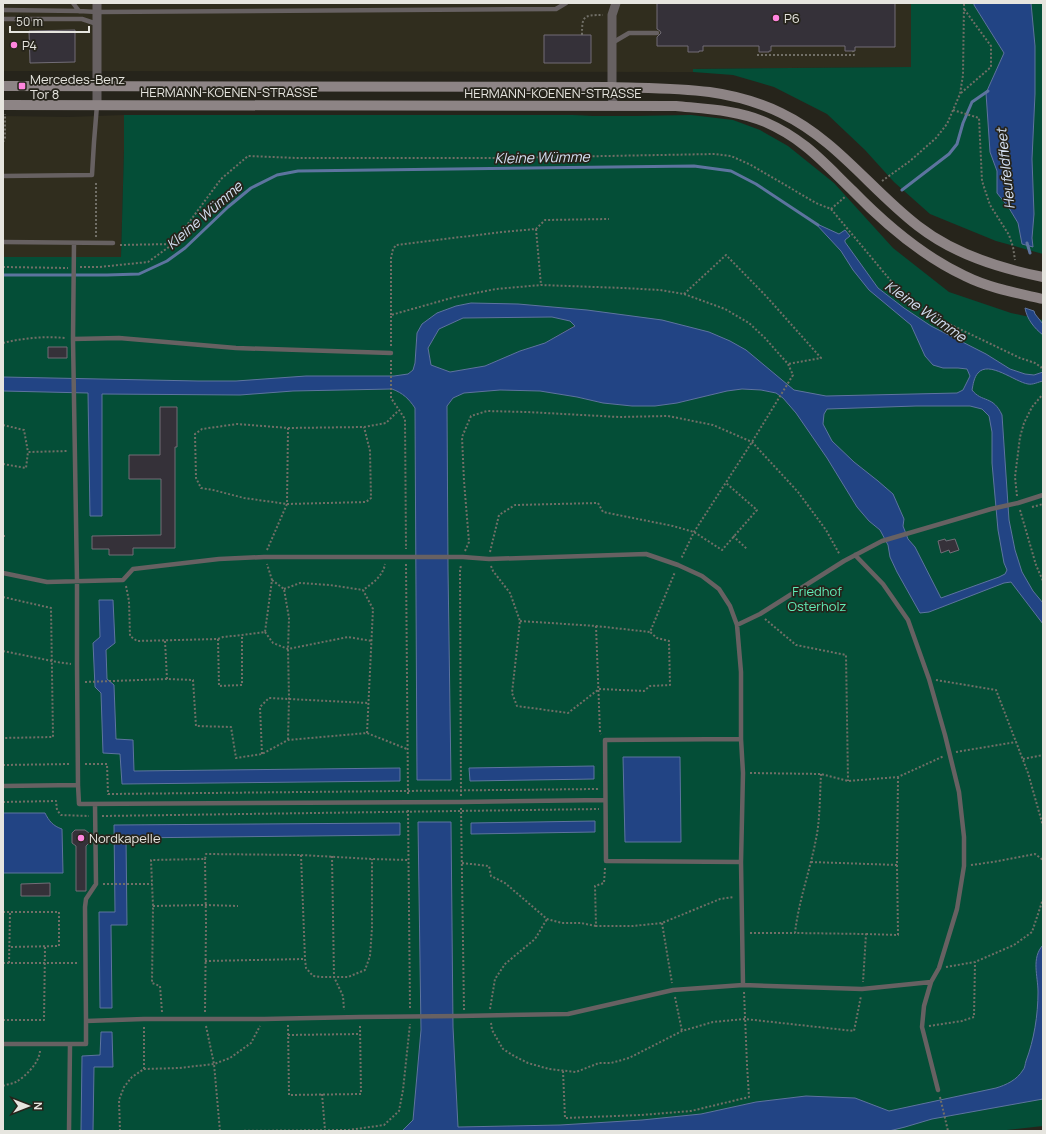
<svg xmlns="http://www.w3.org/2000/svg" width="1046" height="1134" font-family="Manrope,sans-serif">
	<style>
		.built { fill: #302d1e }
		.green { fill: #044e37; fill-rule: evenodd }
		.water { fill: #224484; stroke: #5d749f; fill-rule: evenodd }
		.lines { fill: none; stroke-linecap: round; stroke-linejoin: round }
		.stream { stroke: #5d749f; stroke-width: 3 }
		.building { fill: #353139; stroke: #726d77 }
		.path { stroke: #716f67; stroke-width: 2; stroke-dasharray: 2 2; stroke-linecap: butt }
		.lane { stroke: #676162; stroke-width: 4.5 }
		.street { stroke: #676162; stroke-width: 9 }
		.secondary { stroke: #8d8485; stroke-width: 10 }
		.poi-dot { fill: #ff85de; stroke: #26241b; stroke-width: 1.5 }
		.labels { text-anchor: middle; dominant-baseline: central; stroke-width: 3.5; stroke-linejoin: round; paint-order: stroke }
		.poi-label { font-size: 13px; fill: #e6e5df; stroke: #26241b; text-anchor: start }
		.street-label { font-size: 13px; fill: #e6e5df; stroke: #26241b }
		.park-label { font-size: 13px; fill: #61eeb8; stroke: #26241b }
		.water-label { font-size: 14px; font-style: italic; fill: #d4e0f3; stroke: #26241b }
	</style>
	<rect width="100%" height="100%" fill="#26241b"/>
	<!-- built -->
	<path class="built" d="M3,3H911V67L693,69V72L3,71Z
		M124,115V150L121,257H3V116L69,117Z"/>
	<!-- green -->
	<path class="green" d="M911,3H974V5L1004,53L986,93L990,152L997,171V193L1009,208L1018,223L1022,244L1033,247L1032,238L1034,214L1032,159L1035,94V46L1031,3H1043V254L996,241L930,214L894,182L865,150L827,114L774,87L733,75L693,72V69L911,67Z
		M124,115H573L593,116H635L691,115L733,120L760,130L788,146L834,183L893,248L949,292L1011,313L1043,320V1126L998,1131H889H893L806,1096L756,1102L701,1114L642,1120L560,1125L458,1127L453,1027L451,822H418L421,1030L413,1120L402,1131H3V873L63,872L62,829C53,826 49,821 45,813H3V257H121L124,150ZM471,303L730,341L776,393L761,390L742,389L727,391L677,403L655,406H632L603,403L577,397L540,391L500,390L464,393L453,398L447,406L448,568L451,780H418L415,408L409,399L400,391L408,374L413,370L415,363L417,333Z
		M552,317L570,321L575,325L545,343L520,351L485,366L450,372L431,365L428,348L439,329L463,318Z"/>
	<!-- water -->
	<path class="water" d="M974,3H1031L1035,46V94L1032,159L1034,214L1032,238L1033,247L1022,244L1018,223L1009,208L997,193V171L990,152L986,93L1004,53L974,5Z
		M815,223L839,234L845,230L850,236L845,240V242L878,288L904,308L931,326L986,354L1010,369L1025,374L1034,375L1043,372V381C1038,382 1033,385 1028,384C1015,382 989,360 978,373C974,377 973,385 972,390C982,403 993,395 1002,415L1009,520L1015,550L1022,572L1033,591L1043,603V624L1011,582L1004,583L929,612L920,613L897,572L890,557L888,545L880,530L869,521L857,507L827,458L796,413L783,398L776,393L761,390L742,389L727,391L677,403L655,406H632L603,403L577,397L540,391L500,390L464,393L453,398L447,406L448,568L451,780H417L415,408C409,399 403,393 392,389L293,391L240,395L102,394V516H90L88,393L3,391V377L198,381H236L306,376H394L408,374L413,370L415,363L417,333L422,324L437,313L456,306L471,303L518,304L587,310L662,320L709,332L730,341L746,350L794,390L826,396L957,393L963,390L970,376L967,369L958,368H943L933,365L925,356L911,325L869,290L853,270L841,251ZM552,317L570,321L575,326L545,343L520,351L485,366L450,372L431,365L428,348L439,329L463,318ZM916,406H970L982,409L989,416L992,432V463L998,530L1004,563L1007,570L1005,574L999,577L941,598L915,547L908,539L903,526L904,519L893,494L878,481L854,462L832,441L823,424L824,414L827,409Z
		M1025,308L1034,311L1035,314L1043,324V335C1034,328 1027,319 1025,308Z
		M99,600H113L115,643L106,650L107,679L114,685L116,739L133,740L134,771L400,768V781L122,784L120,754L103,753L101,693L95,687L93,643L100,637Z
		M623,757H680L681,842H625Z
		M594,766V779L470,781L469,768Z
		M3,813H45C49,821 53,826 62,829L63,873H3Z
		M595,821V832L471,834V823Z
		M418,822H451L453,1027L458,1127L560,1125L642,1120L701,1114L756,1102L806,1096L855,1098L889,1111L996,1088C1006,1085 1017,1080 1023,1070C1025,1068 1025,1064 1026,1061C1034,1040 1038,1015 1038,992C1038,976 1031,958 1043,945V1099L932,1119L905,1127L889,1131H402L413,1120L421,1030Z
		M400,823V835L126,838L127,925H111L112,1008H100L99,912H115L114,825Z
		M101,1032H112L113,1067H94L93,1131H81L82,1056L100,1055Z"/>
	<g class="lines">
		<!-- stream -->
		<path class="stream" d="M902,190L949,154L957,144L963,123L972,102L988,91
			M1027,243L1030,253
			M3,275H107L139,274L167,261L185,248L228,207L251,188L277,175L298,171L694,166L731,171L756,184L818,225"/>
	</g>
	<!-- building -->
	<path class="building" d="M657,3H895V47H855V51H845V46H771V51H769V52H759V46H703V51H699V52H688V46H657V37L661,33L660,31L657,29Z
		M75,30V62L30,63L29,31Z
		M544,35H591V63H544Z
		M48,347H67V358H48Z
		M160,407H177V447H175V548H133V555H109V549H92V536L161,535V479H129V455H160Z
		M945,539L946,541L955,539L959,550L950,553L949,550L941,553L938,541Z
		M75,830H85L89,833V843L86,846V891H76V846L72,843V833Z
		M50,883V896H21V884Z"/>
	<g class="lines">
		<!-- path -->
		<path class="path" d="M582,35C582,16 583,15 603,15
			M757,55H854L853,51
			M961,93L991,67V46L964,9
			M953,110L979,118L982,181L990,205L1009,235L1013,247L1015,260
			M3,142L5,139V114
			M882,181L910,161L936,138L947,124L960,94L963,75L964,3
			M831,209L846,196
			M536,229L541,285
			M96,237V181
			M120,245L173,244
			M3,267L68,268
			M80,267H99L148,262L173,244L221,179L248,156L296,158H497L715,154L731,156L751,165L816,203L831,209L906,299L945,322L1020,358L1035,363L1041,367L1043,371
			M684,294L726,255L766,296L821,358L788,364
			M391,315V258L393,249L396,245L502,232L536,229L545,220L609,219
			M3,343C23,338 45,336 65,338
			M391,346V315L455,297L496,289L541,285L623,288L660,290L684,294L725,309L749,323L765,338L788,364L793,375L752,442L694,532L681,559
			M391,360V398L405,419L406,549
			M3,425L24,430L28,452
			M288,428L287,504L366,502L371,498L370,451L364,427
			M3,464L26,468L28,452L68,451
			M1017,496L1015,477L1020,437L1024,423L1032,407L1043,394
			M1032,507L1043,504
			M1020,510L1036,565L1043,581
			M3,536H6
			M733,536L747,549
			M267,550L287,504L244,498L213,490L201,488L196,478L195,434L202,429L237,424L288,428L364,427L386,423L398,411
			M465,551L469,542L464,481L462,437L471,416L487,411L527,412L619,417L668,416L713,425L752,442L798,492L826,530L840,555
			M490,552L499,515L515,505L598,503L603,512L673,526L694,532L722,550L757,510L726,483
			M406,564L408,795
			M491,566L493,571L510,593L520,621L512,693L517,706L568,713L599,689L644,691L650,686L670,685L669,641L657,638L650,632L675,572
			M272,580L284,589L289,618L288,649L289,698L288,740
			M126,586L129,601L130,636L137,641L218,639L223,637L242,635L265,632L272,580L267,564
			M284,589L300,583L330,585L363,590
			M3,597L51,608L53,737L3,738
			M765,619L796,645L846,655L848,781
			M520,621L596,626L650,632
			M596,626L600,732L601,734
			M265,632L273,643L288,649L348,637L372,641
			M218,639L219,686L242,685V635
			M165,641L167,679
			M3,651L57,662L71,664
			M936,680L996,690L1028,773L1043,826
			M85,682L167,679L193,680L196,726L231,727L236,758L262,754L288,740L367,733L407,749
			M367,733L373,609L363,590C373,583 383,576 385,564
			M956,752L1016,742
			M262,754L260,707L269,698L368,703
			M1023,759L1043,755
			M85,764H107L108,794L598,789
			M3,765L71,764
			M750,773L821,774L848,781L898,777L944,756
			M821,774C820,791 820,810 818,827C813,863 799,897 795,933L866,934L863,982
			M461,796L460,571L461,565
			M3,802L56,801L57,810L61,815L89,816
			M461,808L464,1010
			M408,810L410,1009
			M102,816L599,809
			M301,855L305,959L306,968L313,976L321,977H348L365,970L370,956L372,928V859
			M332,856L334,977L343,996L344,1010
			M811,862L897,865
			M462,863L489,866L491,876L505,883L547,919L562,923H581L596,926
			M971,865L993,862L1035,854L1043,860
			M605,868L604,883L595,886L596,926H633L662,923L720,899L734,897
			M103,884H152
			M153,906L205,905L238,906
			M3,912H59V946L10,947
			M662,923L672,983
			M750,933H795
			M866,934L898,935L897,865L898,777
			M205,961L305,959
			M3,963H78
			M9,963L10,913
			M946,967L975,962L1014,945L1032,932L1043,899
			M675,997L682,1031
			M490,1009L495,979L505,964L535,939L547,919
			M162,1012L160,986L152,983L153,906L151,860L205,859L206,854L301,855L372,859L408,860
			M205,1012L206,924L205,859
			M3,1020H44L45,947
			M491,1023L492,1030L503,1049L514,1056L528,1063L549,1069L576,1072L599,1063H611L629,1058L682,1031L713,1022L745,1019L854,1031L861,996
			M288,1025L289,1095L361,1094L360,1025
			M206,1026L214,1064L220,1131
			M929,1026L962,1021L974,1017L975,962
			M144,1027V1069
			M288,1035L360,1034
			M563,1071L565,1118L641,1115L691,1111L749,1097L747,1065L744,992
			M3,1086C7,1084 12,1084 16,1082C26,1076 39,1063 40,1051
			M322,1094L325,1130
			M940,1097L948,1131
			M120,1131L119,1100L124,1087L132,1077L144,1069L179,1068L214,1064L230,1058L251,1043L260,1026
			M228,1131L349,1130L384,1125L399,1111L403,1090L410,1024"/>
		<!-- lane -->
		<path class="lane" d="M73,3L79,11
			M3,10L79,11L97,12L556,9L566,3
			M3,19H82L97,24
			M612,43L629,33H657
			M3,176L92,175L94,142L97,105
			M3,242L113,243
			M74,243L73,339L77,581V664L78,785
			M73,339L119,338L236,348L391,353
			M855,555L883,584L908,620L929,679L945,735L959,792L964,837V866L957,909L939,968L931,982L924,1006L922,1027L938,1090
			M3,573L47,582L123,580L133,569L219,559L264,557H463L489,559L646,554L678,565L702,576L719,589L730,606L737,625L741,672V739
			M737,625L760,614L844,561L882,541L991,509L1018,503L1043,495
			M3,786L78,785L79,804L461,802L605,800
			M741,862L606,861L605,740L741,739L743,773L741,862L743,985
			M86,1021L85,907L86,899L96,884L95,804
			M3,1044H86V1021L144,1019H264L360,1017L460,1016L568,1014L673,990L743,985L862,989L931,982
			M69,1131L70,1044"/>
		<!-- street -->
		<path class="street" d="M97,3V105
			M613,106L612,87V15L616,3"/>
		<!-- secondary -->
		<path class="secondary" d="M3,86L612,87C672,89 725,86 781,113C837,140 870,189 918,226C954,254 998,268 1043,277
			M3,105L676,106C706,109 737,110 765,122C804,139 823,162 852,190C885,224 922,256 965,276C989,288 1017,293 1043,299"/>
	</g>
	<!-- markers -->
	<g class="poi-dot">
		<circle cx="776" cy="18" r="4"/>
		<circle cx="14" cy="45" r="4"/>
		<rect x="18" y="82" width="8" height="8" rx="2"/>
		<circle cx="81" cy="838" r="4"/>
	</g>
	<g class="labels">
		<!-- poi labels -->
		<g class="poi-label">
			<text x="784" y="18">P6</text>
			<text x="22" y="45">P4</text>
			<text x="30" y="79">Mercedes-Benz<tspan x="30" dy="15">Tor 8</tspan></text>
			<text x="89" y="838">Nordkapelle</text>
		</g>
		<!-- street labels -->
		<g class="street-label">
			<text x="229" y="92">HERMANN-KOENEN-STRASSE</text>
			<text x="553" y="93">HERMANN-KOENEN-STRASSE</text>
		</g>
		<!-- park labels -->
		<g class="park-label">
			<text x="817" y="591">Friedhof<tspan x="817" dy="15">Osterholz</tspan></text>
		</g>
		<!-- water labels -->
		<g class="water-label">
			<text transform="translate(542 157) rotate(-1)">Kleine Wümme</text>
			<text transform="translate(1005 169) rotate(-96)">Heufeldfleet</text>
			<text transform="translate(204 215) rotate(-41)">Kleine Wümme</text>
			<text transform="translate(926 311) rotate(35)">Kleine Wümme</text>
		</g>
	</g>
	<!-- border -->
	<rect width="1046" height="1134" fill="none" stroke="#e6e5df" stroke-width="8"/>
	<!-- north arrow -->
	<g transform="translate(28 1106) rotate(90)" stroke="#26241b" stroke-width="3" paint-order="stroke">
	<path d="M0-3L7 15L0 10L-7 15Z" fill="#e6e5df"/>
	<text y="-6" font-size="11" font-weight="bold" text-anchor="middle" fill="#e6e5df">N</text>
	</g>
	<!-- scale -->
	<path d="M10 26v6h79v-6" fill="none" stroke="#e6e5df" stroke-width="2"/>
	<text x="16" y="26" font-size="12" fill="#e6e5df" stroke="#26241b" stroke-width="3" paint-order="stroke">50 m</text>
</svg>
